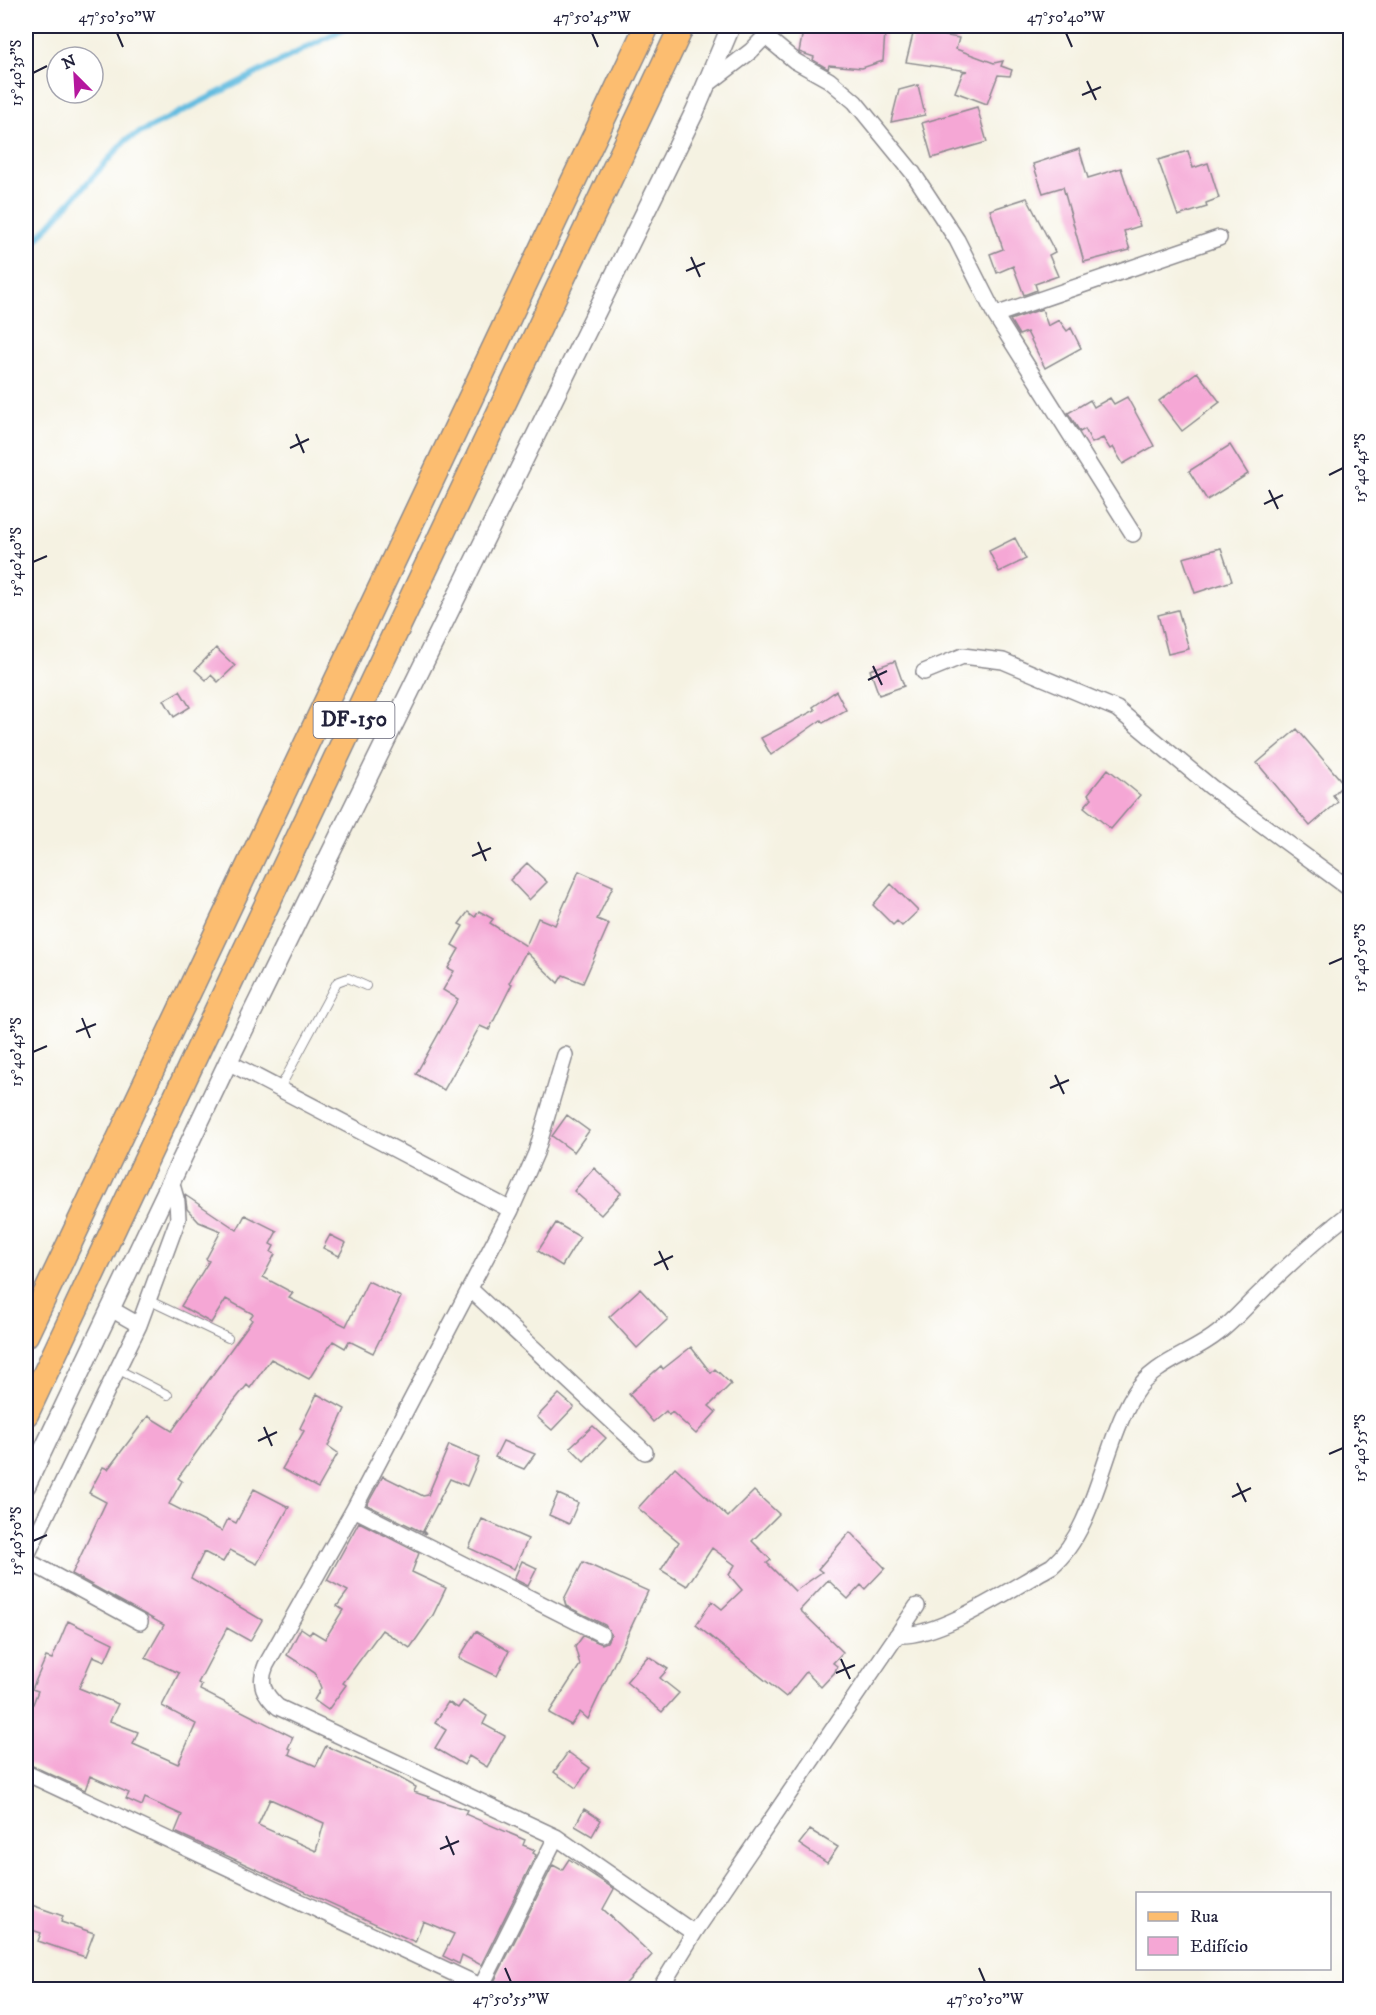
<svg xmlns="http://www.w3.org/2000/svg" width="1376" height="2015" font-family="'IM FELL DW Pica',serif">
	<style>
		.lines { fill: none; stroke-linecap: round; stroke-linejoin: round }
		.stream { stroke: #62bce0; stroke-width: 6 }
		.building { fill: #f5a7d5; fill-rule: evenodd }
		.service-casing { stroke: #8c8a8e; stroke-width: 10 }
		.minor-casing { stroke: #8c8a8e; stroke-width: 18 }
		.tertiary-casing { stroke: #8c8a8e; stroke-width: 21 }
		.primary-casing { stroke: #8c8a8e; stroke-width: 27 }
		.service { stroke: #fff; stroke-width: 8 }
		.minor { stroke: #fff; stroke-width: 15 }
		.tertiary { stroke: #fff; stroke-width: 18 }
		.primary { stroke: #fcbd6f; stroke-width: 24 }
		.ticks { fill: none; stroke: #22223b; stroke-width: 2 }
		.labels { text-anchor: middle; dominant-baseline: central; stroke-width: 4.5; stroke-linejoin: round; paint-order: stroke }
		.shield { fill: #fff; stroke: #646476; stroke-width: 1.5 }
		.shield-label { font-size: 21px; font-weight: bold; fill: #22223b }
		.neatline { fill: none; stroke: #22223b; stroke-width: 2 }
		.ticks-label { font-size: 15px; text-anchor: middle; fill: #22223b }
	</style>
	<rect width="100%" height="100%" fill="#fff"/>
	<filter id="ink" filterUnits="userSpaceOnUse"><feTurbulence type="fractalNoise" baseFrequency=".0167" numOctaves="2"/><feDisplacementMap in="SourceGraphic" scale="12" xChannelSelector="R" yChannelSelector="G"/><feConvolveMatrix kernelMatrix="1 2 1 2 8 2 1 2 1" color-interpolation-filters="sRGB"/></filter>
	<filter id="wash" filterUnits="userSpaceOnUse"><feTurbulence type="fractalNoise" baseFrequency=".008" numOctaves="4" result="noise"/><feDisplacementMap in="SourceGraphic" scale="24" xChannelSelector="R" yChannelSelector="G"/><feGaussianBlur stdDeviation="1.35" result="paint"/><feColorMatrix in="noise" values="0 0 0 0 0 0 0 0 0 0 0 0 0 0 0 0 0 1.4 0 .05"/><feComposite in="paint" operator="in"/></filter>
	<g filter="url(#wash)">
		<rect width="100%" height="100%" fill="#f5f2e2"/>
		<g class="lines">
			<!-- stream -->
			<path class="stream" d="M26,251L126,140L349,26"/>
		</g>
		<g id="blocks">
			<!-- building -->
			<path class="building" d="M804,26L885,32L883,61L862,68L829,65L828,69L813,60L814,57L799,52Z
				M914,30L959,38L956,49L994,63L1003,61L1001,66L1012,70L1010,76L998,75L987,104L955,92L963,72L968,71L906,62Z
				M918,85L925,115L891,122L899,90Z
				M977,107L987,142L932,158L922,123Z
				M1079,149L1088,178L1121,168L1140,226L1124,231L1130,250L1084,262L1063,187L1043,193L1033,164Z
				M1188,151L1193,168L1208,163L1219,198L1206,203L1207,207L1178,216L1158,160Z
				M1027,198L1055,252L1049,255L1058,276L1035,284L1037,290L1024,295L1013,266L997,273L990,254L1003,249L990,210Z
				M1042,309L1048,326L1059,320L1067,331L1071,328L1081,348L1045,368L1027,332L1019,335L1010,320Z
				M1197,372L1220,402L1182,431L1159,401Z
				M1127,397L1154,446L1123,464L1113,447L1110,449L1103,438L1092,443L1085,429L1080,432L1068,413L1090,400L1094,407L1110,398L1114,404Z
				M1230,445L1248,474L1207,500L1189,471Z
				M1015,538L1026,559L999,572L989,551Z
				M1221,548L1232,581L1195,593L1183,558Z
				M1178,610L1189,649L1168,654L1158,615Z
				M216,648L235,666L218,682L211,675L206,680L195,670Z
				M895,661L904,686L879,695L870,670Z
				M180,691L190,707L174,717L164,700Z
				M836,691L846,710L823,723L821,720L771,755L761,738L815,710L813,707Z
				M1297,729L1344,784L1333,795L1338,802L1310,826L1257,763Z
				M1108,769L1140,795L1111,829L1084,807L1092,798L1088,794Z
				M527,863L547,882L529,900L510,880Z
				M579,871L613,886L597,919L609,924L583,983L563,975L558,983L526,952L509,983L512,984L489,1030L480,1026L444,1090L416,1074L458,999L443,990L454,971L448,968L459,949L452,945L463,926L459,924L468,912L475,917L479,911L493,919L490,923L526,946L538,918L555,925Z
				M891,884L918,911L902,926L897,921L893,925L873,905Z
				M567,1115L589,1131L574,1152L552,1136Z
				M594,1168L621,1193L601,1215L574,1191Z
				M185,1195L237,1230L245,1215L277,1231L270,1244L274,1246L271,1252L275,1254L263,1277L293,1293L289,1298L346,1326L368,1281L401,1297L373,1353L349,1341L345,1348L333,1341L309,1379L271,1359L250,1388L247,1385L230,1406L178,1478L182,1481L169,1504L222,1531L228,1519L236,1523L254,1489L289,1507L257,1564L230,1550L223,1562L204,1552L191,1578L262,1620L250,1641L227,1628L198,1683L202,1685L200,1690L293,1737L288,1748L291,1749L289,1754L316,1766L326,1746L398,1777L416,1787L414,1792L467,1810L465,1814L525,1840L523,1845L535,1850L533,1853L536,1855L481,1965L462,1955L459,1964L443,1956L454,1934L423,1921L415,1942L175,1832L182,1815L145,1798L142,1806L126,1799L129,1793L90,1776L85,1790L26,1763V1722L38,1691L32,1689L46,1657L52,1659L68,1621L113,1643L105,1661L93,1656L79,1688L118,1704L110,1721L138,1732L133,1744L178,1764L196,1724L162,1706L179,1673L145,1658L164,1625L72,1574L106,1502L89,1493L103,1467L108,1469L148,1416L172,1431L252,1320L250,1318L253,1314L226,1299L211,1323L181,1306L209,1261L206,1259L221,1231L199,1222L187,1209ZM270,1799L324,1823L316,1851L258,1825Z
				M556,1223L580,1237L562,1266L538,1251Z
				M330,1235L346,1243L339,1256L323,1248Z
				M640,1289L668,1319L637,1348L609,1317Z
				M691,1347L711,1373L715,1369L731,1384L709,1406L716,1412L696,1434L672,1412L669,1415L666,1411L653,1422L629,1394L661,1366L663,1369Z
				M317,1394L345,1409L328,1446L338,1453L318,1488L282,1469L304,1431L300,1428Z
				M559,1394L574,1407L552,1430L537,1417Z
				M593,1426L606,1438L584,1461L570,1447Z
				M503,1441L535,1454L524,1469L495,1457Z
				M449,1445L479,1458L467,1486L450,1479L423,1531L426,1534L367,1505L383,1476L423,1496L428,1495Z
				M675,1467L728,1517L754,1491L779,1514L752,1541L771,1560L767,1563L795,1591L822,1572L818,1569L850,1532L885,1568L865,1589L861,1585L848,1599L828,1580L800,1610L843,1652L833,1663L837,1666L835,1672L821,1687L806,1672L786,1697L696,1625L712,1601L722,1609L742,1590L729,1575L735,1565L712,1548L687,1586L661,1570L679,1542L638,1508Z
				M558,1494L578,1503L569,1524L549,1515Z
				M482,1519L528,1539L514,1569L469,1548Z
				M359,1522L419,1553L412,1572L446,1588L433,1615L410,1648L382,1630L343,1683L346,1685L328,1710L314,1700L321,1688L315,1673L287,1655L301,1628L310,1634L312,1631L325,1639L343,1610L337,1606L348,1591L327,1580Z
				M522,1561L537,1568L528,1586L514,1579Z
				M583,1562L648,1591L588,1719L580,1712L571,1725L549,1713L580,1665L575,1647L583,1636L602,1644L607,1642L611,1634L605,1625L566,1606L564,1599Z
				M476,1631L509,1651L497,1676L459,1658Z
				M648,1656L668,1669L660,1678L679,1693L662,1712L626,1682Z
				M463,1701L487,1716L483,1724L505,1736L487,1767L469,1756L464,1765L435,1748L446,1730L435,1723L448,1702L458,1708Z
				M568,1752L590,1768L576,1788L554,1772Z
				M584,1809L601,1820L592,1836L575,1826Z
				M810,1830L838,1847L827,1863L799,1844Z
				M569,1859L614,1889L603,1909L652,1955L621,1989H506L494,1982L553,1865L562,1870Z
				M26,1903L63,1916L61,1922L94,1933L85,1957L38,1941L41,1933L26,1928Z"/>
		</g>
	</g>
	<g filter="url(#ink)">
		<use href="#blocks" fill-opacity="0" stroke="#8c8a8e" stroke-width="1.5"/>
		<g class="lines">
			<!-- service casing -->
			<g class="service-casing">
				<path id="service" d="M280,1088L337,982L348,978L366,986
					M148,1300L228,1338
					M117,1369L168,1395"/>
			</g>
			<!-- minor casing -->
			<g class="minor-casing">
				<path id="minor" d="M766,37L795,61L829,80L855,102L913,173L957,240L995,315L1133,534
					M704,87L751,51L775,26
					M995,315L1219,238
					M924,672L963,656L1003,661L1117,709L1211,787L1350,889
					M565,1055L536,1153L511,1210L354,1509L266,1665C258,1684 264,1694 278,1707L556,1837L694,1933
					M228,1062L511,1210
					M470,1289L645,1452
					M111,1309L139,1325
					M354,1509L601,1634
					M26,1557L139,1325L178,1219L177,1202L171,1181
					M26,1560L140,1622
					M897,1635C940,1638 1013,1587 1052,1566C1096,1528 1103,1445 1134,1394C1154,1362 1191,1355 1218,1333C1234,1321 1247,1305 1261,1292C1289,1264 1319,1237 1350,1213
					M26,1773L489,1990
					M482,1985L556,1837
					M659,1990L694,1933L917,1606"/>
			</g>
			<!-- tertiary casing -->
			<g class="tertiary-casing">
				<path id="tertiary" d="M26,1486L228,1062L695,111L731,26"/>
			</g>
			<!-- primary casing -->
			<g class="primary-casing">
				<path id="primary" d="M26,1335L647,26
					M26,1414L682,26"/>
			</g>
			<!-- service -->
			<use href="#service" class="service"/>
			<!-- minor -->
			<use href="#minor" class="minor"/>
			<!-- tertiary -->
			<use href="#tertiary" class="tertiary"/>
			<!-- primary -->
			<use href="#primary" class="primary"/>
		</g>
	</g>
	<!-- ticks -->
	<path class="ticks" d="M117,33L123,47M592,33L598,47M1066,33L1072,47M33,73L47,66M1087,81L1096,100M1082,95L1101,87M691,257L700,277M686,271L705,263M296,434L304,453M290,448L309,439M1329,475L1343,468M1269,490L1278,509M1264,504L1283,495M33,562L47,556M873,666L882,685M868,680L887,671M478,842L486,861M472,856L491,848M1329,964L1343,958M82,1018L90,1038M76,1032L96,1024M33,1052L47,1046M1055,1075L1064,1094M1050,1088L1069,1080M659,1251L668,1270M654,1265L673,1256M264,1427L272,1446M258,1441L277,1432M1329,1454L1343,1448M1237,1483L1246,1502M1232,1497L1251,1488M33,1541L47,1535M841,1659L850,1679M836,1673L855,1665M446,1836L454,1855M440,1849L459,1841M505,1968L511,1982M979,1968L985,1982"/>
	<g class="labels">
		<!-- shield labels -->
		<rect class="shield" x="313.5" y="702" width="81" height="36" rx="4.5"/>
		<g class="shield-label">
			<text x="354" y="720">DF-150</text>
		</g>
	</g>
	<!-- margin -->
	<rect width="1376" height="2015" fill="none" stroke="#fff" stroke-width="66"/>
	<!-- legend -->
	<rect x="1136" y="1892" width="195" height="78" fill="#ffffff" stroke="#a7a7b1" stroke-width="1.5"/>
	<rect x="1148" y="1912" width="30" height="9" fill="#fcbd6f" stroke="#a7a7b1" stroke-width="1.5"/>
	<text x="1190" y="1922" font-size="18" fill="#22223b">Rua</text>
	<rect x="1148" y="1937" width="30" height="18" fill="#f5a7d5" stroke="#a7a7b1" stroke-width="1.5"/>
	<text x="1190" y="1952" font-size="18" fill="#22223b">Edifício</text>
	<!-- north arrow -->
	<g transform="translate(75 75) rotate(336)"><circle r="28" fill="#ffffff" stroke="#a7a7b1" stroke-width="1.5"/>
	<path d="M0-4.5L10 22L0 15L-10 22Z" fill="#b5179e"/>
	<text y="-9" font-size="16" font-weight="bold" text-anchor="middle" fill="#22223b">N</text>
	</g>
	<rect x="33" y="33" width="1310" height="1949" class="neatline"/>
	<g class="ticks-label">
		<text x="117" y="22">47°50'50"W</text>
		<text x="592" y="22">47°50'45"W</text>
		<text x="1066" y="22">47°50'40"W</text>
		<text transform="translate(16 73) rotate(-90)" y="5">15°40'35"S</text>
		<text transform="translate(1360 468) rotate(-90)" y="5">15°40'45"S</text>
		<text transform="translate(16 562) rotate(-90)" y="5">15°40'40"S</text>
		<text transform="translate(1360 958) rotate(-90)" y="5">15°40'50"S</text>
		<text transform="translate(16 1052) rotate(-90)" y="5">15°40'45"S</text>
		<text transform="translate(1360 1448) rotate(-90)" y="5">15°40'55"S</text>
		<text transform="translate(16 1541) rotate(-90)" y="5">15°40'50"S</text>
		<text x="511" y="2004">47°50'55"W</text>
		<text x="985" y="2004">47°50'50"W</text>
	</g>
</svg>
